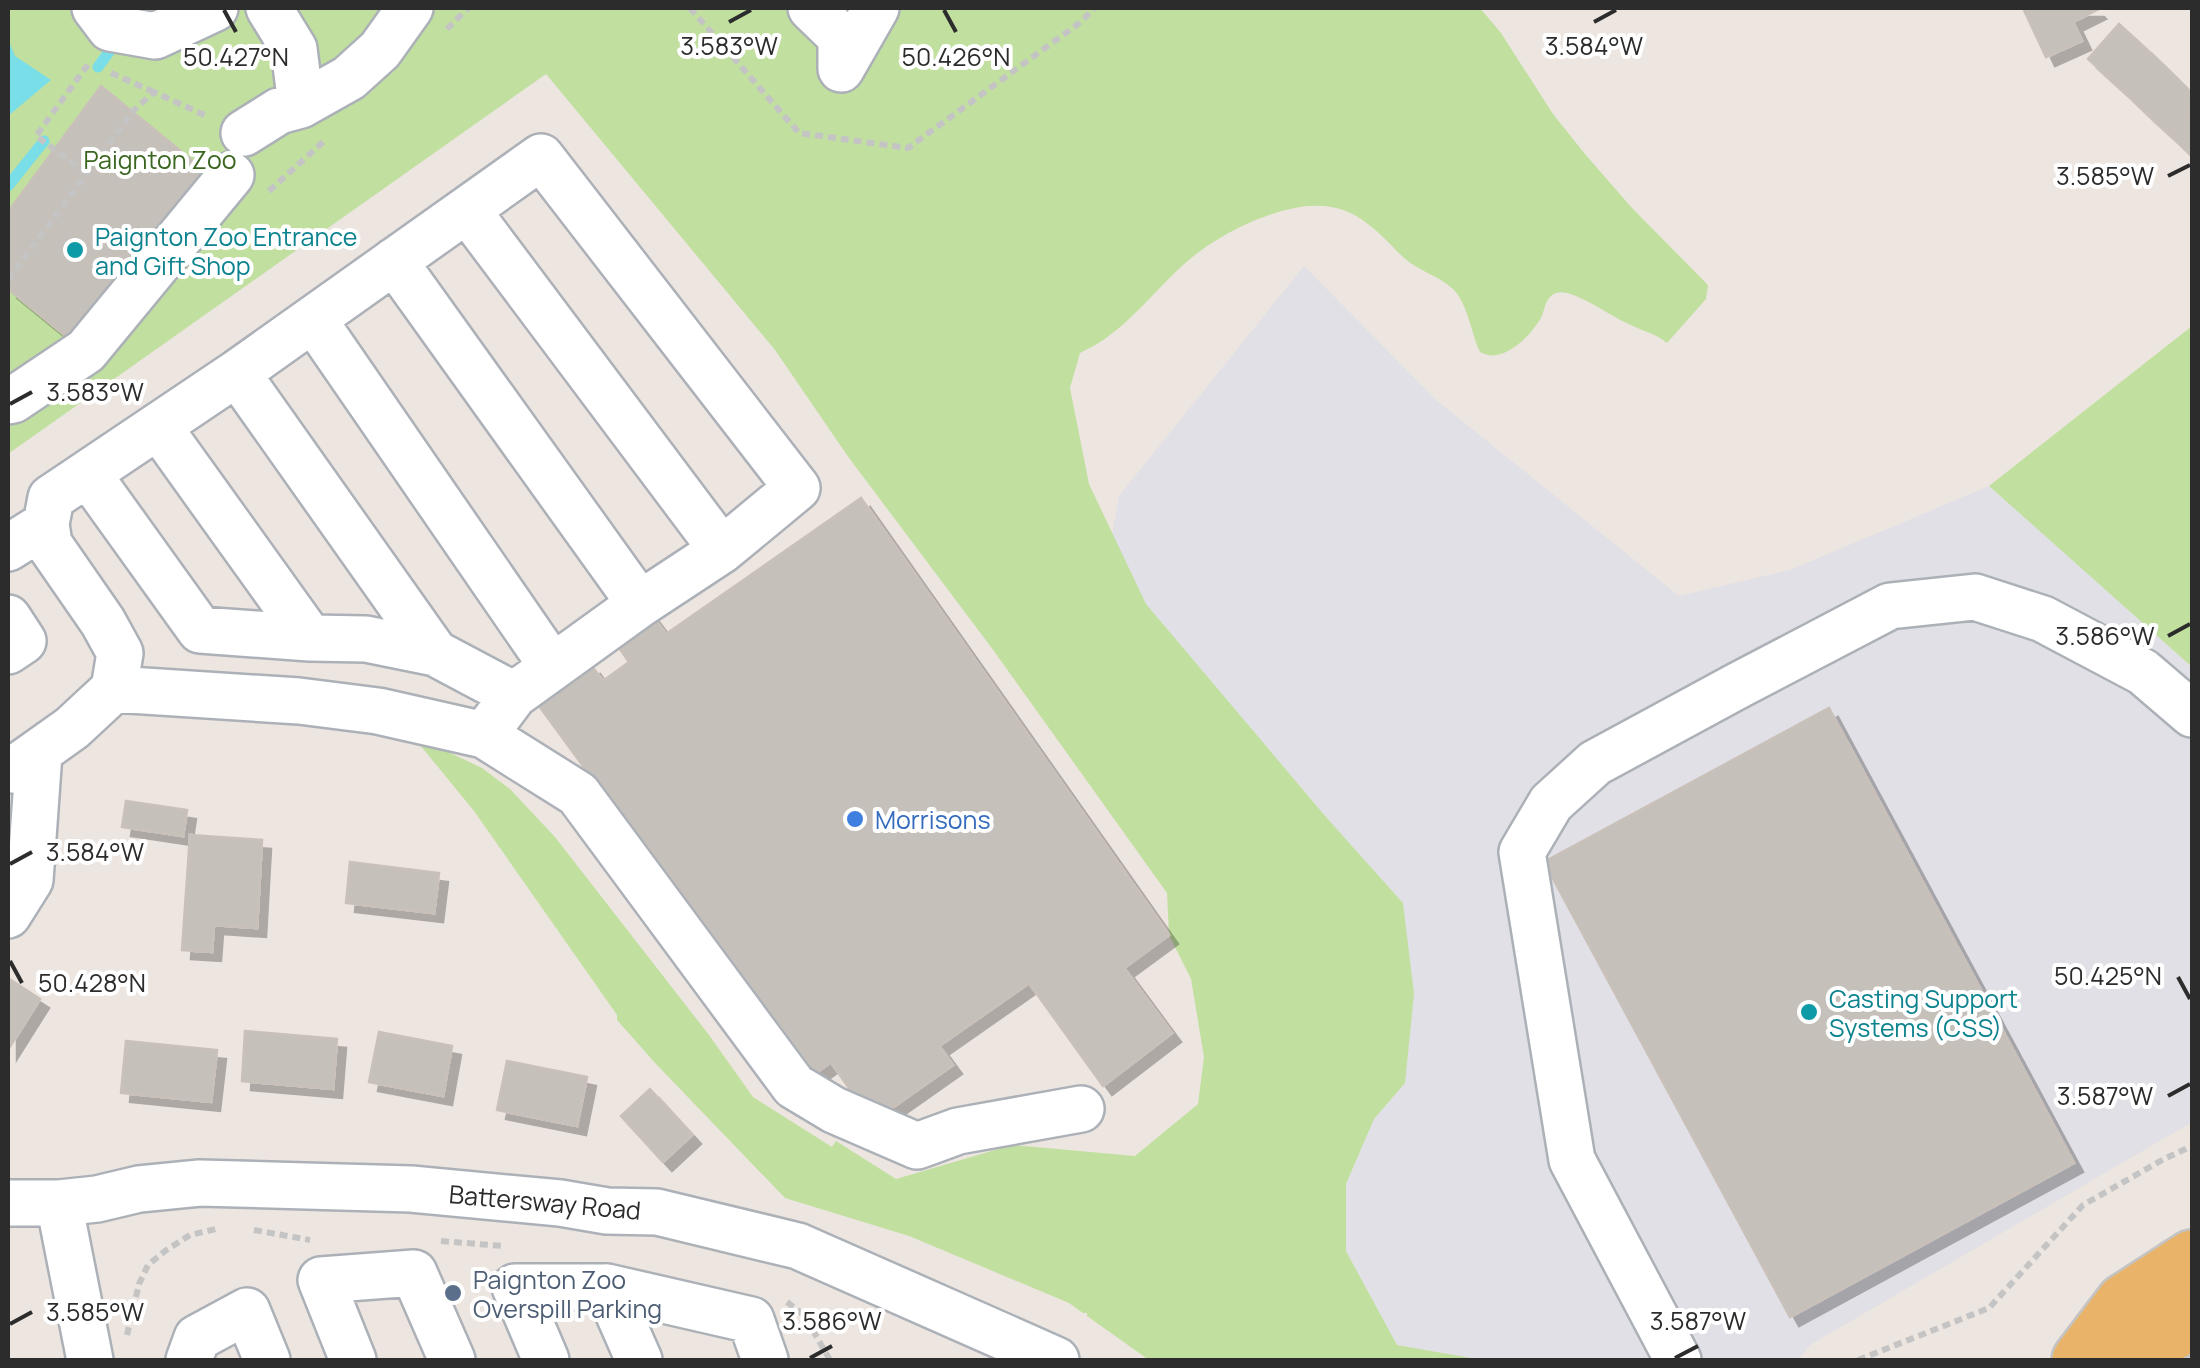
<svg xmlns="http://www.w3.org/2000/svg" width="2200" height="1368" font-family="Manrope,sans-serif">
	<style>
		.industrial { fill: #e0e0e6 }
		.green { fill: #c1e0a0 }
		.water { fill: #7adee8 }
		.lines { fill: none; stroke-linecap: round; stroke-linejoin: round }
		.stream { stroke: #7adee8; stroke-width: 11 }
		.building { fill: #c6c0bb; stroke: #c9c0b9; stroke-width: 2.5; filter: url(#shadow) }
		.minor-casing { stroke: #acb1b8; stroke-width: 50 }
		.major-casing { stroke: #c4c4c4; stroke-width: 60 }
		.path { stroke: #c4c4c4; stroke-width: 6; stroke-dasharray: 8 5; stroke-linecap: butt }
		.minor { stroke: #fff; stroke-width: 45 }
		.major { stroke: #e9b469; stroke-width: 55 }
		.ticks { fill: none; stroke: #2c2c2c; stroke-width: 4 }
		.culture-dot { fill: #0f9aa8; stroke: #fff; stroke-width: 4 }
		.shop-dot { fill: #3f7fe0; stroke: #fff; stroke-width: 4 }
		.service-dot { fill: #5c6f8a; stroke: #fff; stroke-width: 4 }
		.labels { text-anchor: middle; dominant-baseline: central; stroke-width: 8; stroke-linejoin: round; paint-order: stroke }
		.park-label { font-size: 25px; fill: #3b6620; stroke: #fff }
		.culture-label { font-size: 25px; fill: #0d838f; stroke: #fff; text-anchor: start }
		.shop-label { font-size: 25px; fill: #366cbe; stroke: #fff; text-anchor: start }
		.street-label { font-size: 25px; fill: #2c2c2c; stroke: #fff }
		.service-label { font-size: 25px; fill: #4e5e75; stroke: #fff; text-anchor: start }
		.ticks-label { font-size: 25px; text-anchor: middle; fill: #2c2c2c; stroke: #fff; stroke-width: 8; stroke-linejoin: round; paint-order: stroke }
	</style>
	<defs>
		<filter id="shadow"><feDropShadow dx="9" dy="9" stdDeviation="0" flood-color="#0004"/></filter>
	</defs>
	<rect width="100%" height="100%" fill="#ede5e0"/>
	<!-- industrial -->
	<path class="industrial" d="M1304,266L1436,400L1679,596L1790,570L1989,486L2192,667V1122L1810,1345L1798,1360H1471L1470,1358L1397,1345L1346,1251V1184L1374,1119L1405,1083L1403,903L1326,817L1146,604L1112,535L1119,496Z"/>
	<!-- green -->
	<path class="green" d="M8,8H1480L1501,33L1553,114L1585,154L1632,208L1706,283L1708,286L1706,299L1667,343C1657,334 1645,332 1633,326C1614,318 1597,305 1578,297C1572,294 1562,291 1556,293C1545,297 1545,310 1541,318C1529,338 1502,365 1480,352C1471,333 1468,304 1453,289C1438,275 1417,271 1402,256C1383,237 1363,214 1336,208C1293,197 1228,229 1195,255C1163,280 1139,315 1106,338C1098,344 1088,349 1080,353L1070,388L1089,484L1146,604L1326,817L1403,903L1414,994L1405,1083L1374,1119L1346,1184V1251L1397,1345L1471,1358V1360H1149L1087,1316V1313H1083L1069,1303L909,1236L785,1198L656,1064L617,1020V1015L474,811L420,745L446,751L482,768L510,789L555,837L709,1035L753,1097L832,1147L836,1141L896,1179L1012,1145L1135,1156L1198,1104L1204,1057L1191,979L1169,935L1167,893L991,647L849,458L775,350L546,74L8,454Z
		M2192,326V667L1989,486Z"/>
	<!-- water -->
	<path class="water" d="M8,39L15,56L51,80L8,116Z"/>
	<g class="lines">
		<!-- stream -->
		<path class="stream" d="M98,67L117,41
			M8,186L44,141"/>
	</g>
	<!-- building -->
	<path class="building" d="M2023,8H2095L2097,10L2073,22L2082,41L2046,57Z
		M2119,24L2152,54L2121,89L2088,59Z
		M2152,54L2177,78L2146,113L2121,89Z
		M2177,78L2192,94V109L2169,134L2146,113Z
		M101,86L205,171L73,342L8,289V212Z
		M2192,109V151L2190,154L2169,134Z
		M861,498L1169,935L1124,968L1172,1033L1103,1086L1029,983L939,1046L953,1065L872,1122L831,1062L810,1077L537,703L591,665L603,681L629,662L613,639L650,613L666,634Z
		M1829,708L2074,1163L1790,1317L1544,862Z
		M126,801L187,810L183,836L122,827Z
		M190,835L262,840L257,928L214,925L212,952L182,950Z
		M350,862L439,873L434,913L346,903Z
		M8,978L40,999L8,1050Z
		M245,1031L337,1039L333,1089L242,1081Z
		M379,1032L452,1046L443,1096L369,1082Z
		M126,1041L217,1050L211,1102L121,1093Z
		M507,1061L587,1077L577,1126L497,1110Z
		M650,1089L692,1135L663,1162L621,1116Z"/>
	<g class="lines">
		<!-- minor casing -->
		<g class="minor-casing">
			<path id="minor" d="M95,8L110,28L155,36L215,8
				M269,8L294,49L301,105
				M811,8L841,37V69L876,8
				M244,133L279,111L301,105L349,78L380,50L410,8
				M467,210L722,550
				M394,261L640,604
				M313,319L552,666
				M237,373L435,653
				M8,401L13,400L86,351L231,175
				M158,426L310,638
				M88,474L200,630L310,638L366,639L435,653L514,695
				M8,548L46,524
				M8,618L23,641L8,651
				M114,689L120,653L103,622L49,544L46,524L51,498L237,373L541,157L797,488L722,550L640,604L514,695L484,735
				M114,689L299,701L378,711L484,735L578,794L794,1086L834,1110L917,1146L958,1131L1081,1109
				M13,770L72,728L114,689
				M8,915L30,880L39,753
				M8,1203H59L97,1199L139,1189L200,1183L411,1189L560,1203L607,1211L657,1212L798,1246L1056,1360
				M59,1203L90,1360
				M607,1287L751,1320L765,1360
				M189,1360L197,1338L247,1311L267,1360
				M353,1360L321,1280L414,1273L452,1360
				M546,1360L515,1287H607L639,1360
				M1678,1360L1572,1160L1522,852L1551,803L1595,763L1739,685L1890,606L1975,597L2043,619L2143,672L2192,714"/>
		</g>
		<!-- major casing -->
		<g class="major-casing">
			<path id="major" d="M2080,1360L2124,1302L2192,1258
				M2103,1360L2157,1342L2192,1320"/>
		</g>
		<!-- path -->
		<path class="path" d="M690,8L799,133L908,148L1078,24L1095,8
			M447,29L468,8
			M111,73L154,92
			M87,173L36,136L89,63L90,64
			M269,191L323,142
			M8,280L133,111L154,92L209,117
			M254,1230L310,1240
			M441,1241L503,1246
			M787,1302L804,1315L830,1360
			M127,1335L139,1284L148,1265L165,1251L190,1235L216,1229
			M1858,1360L1989,1308L2083,1205L2164,1159L2192,1146"/>
		<!-- minor -->
		<use href="#minor" class="minor"/>
		<!-- major -->
		<use href="#major" class="major"/>
	</g>
	<!-- ticks -->
	<path class="ticks" d="M224,10L236,32M944,10L956,32M729,22L751,10M1594,22L1616,10M2168,176L2190,165M10,404L32,392M2168,636L2190,624M10,864L32,852M10,961L22,983M2178,977L2190,999M2168,1096L2190,1084M10,1324L32,1312M810,1358L832,1346M1675,1358L1698,1346"/>
	<!-- markers -->
	<g class="culture-dot">
		<circle cx="75" cy="250" r="10"/>
		<circle cx="1809" cy="1012" r="10"/>
	</g>
	<circle class="shop-dot" cx="855" cy="819" r="10"/>
	<circle class="service-dot" cx="453" cy="1293" r="10"/>
	<g class="labels">
		<!-- park labels -->
		<g class="park-label">
			<text x="160" y="159">Paignton Zoo</text>
		</g>
		<!-- culture labels -->
		<g class="culture-label">
			<text x="95" y="236">Paignton Zoo Entrance<tspan x="95" dy="29">and Gift Shop</tspan></text>
			<text x="1829" y="998">Casting Support<tspan x="1829" dy="29">Systems (CSS)</tspan></text>
		</g>
		<!-- shop labels -->
		<g class="shop-label">
			<text x="875" y="819">Morrisons</text>
		</g>
		<!-- street labels -->
		<g class="street-label">
			<text transform="translate(545 1202) rotate(5)">Battersway Road</text>
		</g>
		<!-- service labels -->
		<g class="service-label">
			<text x="473" y="1279">Paignton Zoo<tspan x="473" dy="29">Overspill Parking</tspan></text>
		</g>
	</g>
	<g class="ticks-label">
		<text x="729" y="55">3.583°W</text>
		<text x="1594" y="55">3.584°W</text>
		<text x="236" y="66">50.427°N</text>
		<text x="956" y="66">50.426°N</text>
		<text x="2105" y="185">3.585°W</text>
		<text x="95" y="401">3.583°W</text>
		<text x="2105" y="645">3.586°W</text>
		<text x="95" y="861">3.584°W</text>
		<text x="2108" y="985">50.425°N</text>
		<text x="92" y="992">50.428°N</text>
		<text x="2105" y="1105">3.587°W</text>
		<text x="95" y="1321">3.585°W</text>
		<text x="832" y="1330">3.586°W</text>
		<text x="1698" y="1330">3.587°W</text>
	</g>
	<!-- border -->
	<rect width="2200" height="1368" fill="none" stroke="#2c2c2c" stroke-width="20"/>
</svg>
